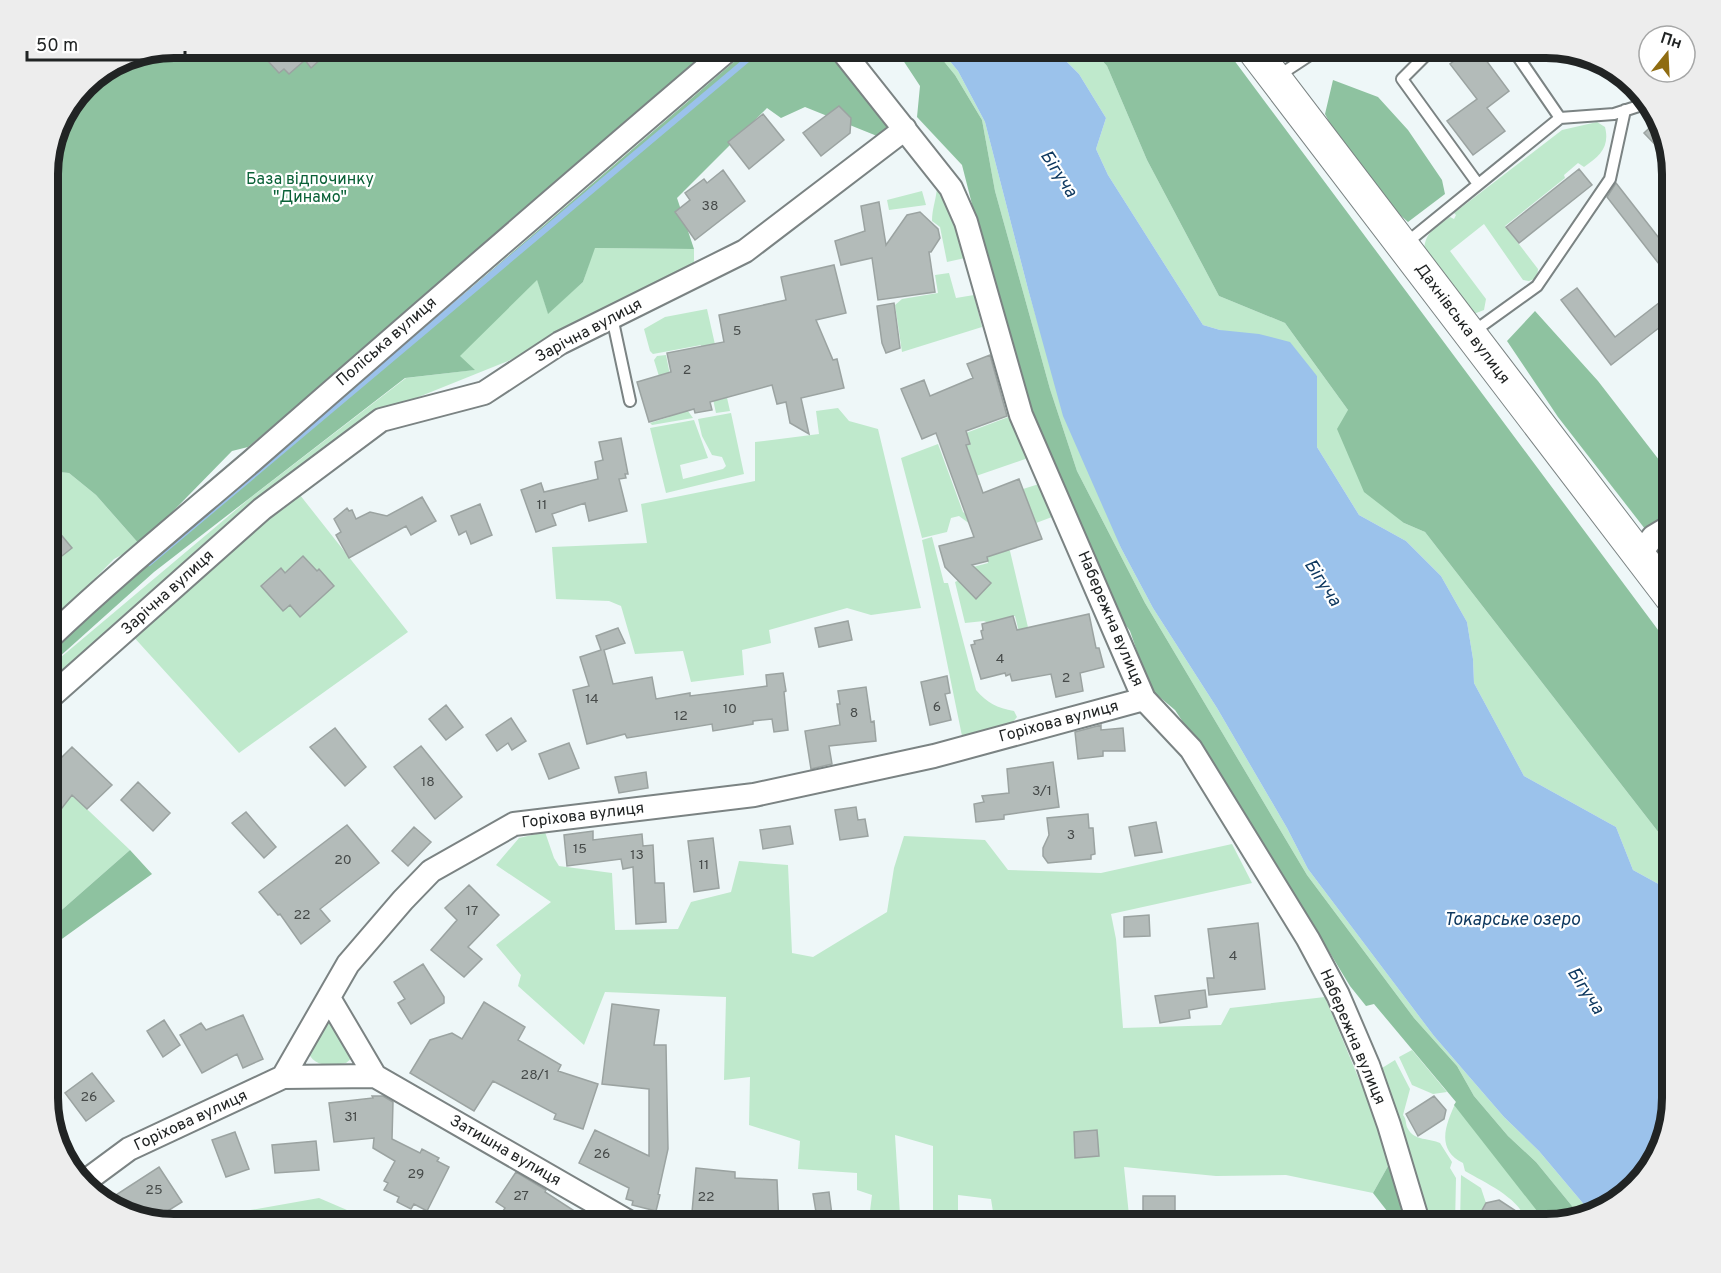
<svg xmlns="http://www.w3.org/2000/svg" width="1721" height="1273" font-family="Overpass,sans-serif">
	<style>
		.green { fill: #bfe9cc }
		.forest { fill: #8ec2a0 }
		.water { fill: #9bc2eb }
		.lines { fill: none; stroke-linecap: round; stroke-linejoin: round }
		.stream { stroke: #9bc2eb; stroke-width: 6 }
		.building { fill: #b3bbb9; stroke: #9ba3a1; stroke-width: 1.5 }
		.lane-casing { stroke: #7b8383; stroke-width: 14 }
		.street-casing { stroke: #7b8383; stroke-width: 26 }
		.secondary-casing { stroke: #7b8383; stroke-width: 34 }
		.lane { stroke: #fff; stroke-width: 10 }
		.street { stroke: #fff; stroke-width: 22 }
		.secondary { stroke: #fff; stroke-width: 32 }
		.labels { text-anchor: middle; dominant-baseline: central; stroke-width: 4.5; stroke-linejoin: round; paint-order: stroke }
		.number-label { font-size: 14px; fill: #464a49 }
		.park-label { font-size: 16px; fill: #0a6137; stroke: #fff }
		.street-label { font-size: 16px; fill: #212424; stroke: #fff }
		.water-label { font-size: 18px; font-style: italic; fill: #0f3960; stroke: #fff }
		.rim { fill: none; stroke: #212424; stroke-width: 8 }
	</style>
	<rect width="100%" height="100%" fill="#eef7f8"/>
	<!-- green -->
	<path class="green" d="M933,48H939L958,71L985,122L1028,289L1036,317L1121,548L1153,608L1217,708L1287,828L1308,869L1434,1036L1504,1117L1539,1151L1592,1214L1581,1217L1536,1162L1508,1136L1474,1096L1457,1066L1414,1018L1307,875L1145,603L1077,471L1050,389L995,191L982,120L955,75Z
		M1053,48H1091L1107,66L1147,160L1219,296L1285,323L1348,410L1404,523L1425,532L1673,851V892L1633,870L1616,827L1524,776L1474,683L1473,659L1467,622L1441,576L1406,541L1359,515L1317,447V376L1220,330L1203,325L1108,175L1096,149L1106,118L1079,74Z
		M1597,122L1605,127C1610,147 1600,156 1584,167L1578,163L1564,175L1565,178L1505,226L1538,269L1537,278L1529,281L1523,280L1484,224L1450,251L1486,299L1484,310L1471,315L1424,257C1423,233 1433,229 1450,217L1454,219L1456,215L1454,213L1562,130Z
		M937,188L952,205L965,258L947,262L940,227L932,221C932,209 936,200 937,188Z
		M922,191L926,205L889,210L887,200Z
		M594,248L694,249V265L593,320L508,361L416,398L285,476L408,632L239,753L131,634L48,714V668L250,498L406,378L474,370L459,356L537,279L548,313L583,282Z
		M949,273L956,298L974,295L982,327L902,352L895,305L902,299L938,293L935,275Z
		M707,309L730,411L716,413L701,345L653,354L650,351L644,329L665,317Z
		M666,355L672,385L662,386L654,360L657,356Z
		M675,393L693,418L652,425L650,423L669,417L663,397Z
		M838,408L849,421L878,429L921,608L871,615L847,608L769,630L771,643L742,650L744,675L691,682L683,651L635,654L621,606L609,601L556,599L552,547L647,543L641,504L755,481V442L819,434L816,411Z
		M731,413L744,474L666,493L650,428L694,420L708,458L680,465L683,479L723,469L726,466L722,457L712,455L702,436L698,419Z
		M1011,416L1028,458L976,476L974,468L952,476L948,464L963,447L970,444L966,433Z
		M938,444L963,512L1010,551L1039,674L1030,676L1015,616L988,623L984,621L965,623L955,582L961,579L962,570L988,563L981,532L959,516L951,518L947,532L922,538L901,458Z
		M48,471L69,473L96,495L140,545L114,559L48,626Z
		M1039,484L1052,517L1036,523L1023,489Z
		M932,537L944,583H948L976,690C987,703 997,708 1014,711L1017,717L1012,723L962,736L922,540Z
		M48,772L130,850L48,922Z
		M545,832L554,858L559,866L612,873L615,930L678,929L691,902L731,892L739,861L788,865L792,953L813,957L887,912L894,868L904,836L985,840L1008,870L1101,873L1232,844L1252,883L1111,914L1116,939L1123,1028L1221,1025L1230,1008L1325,997L1392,1159L1373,1193L1286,1175L1216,1176L1124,1167L1130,1225H995L991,1199L958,1195V1225H933V1146L895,1135L900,1215L870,1211L872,1195L857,1190V1173L798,1169L800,1141L749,1125L750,1077L724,1080L726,997L605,992L584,1045L518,986L521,975L496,945L551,902L496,865L519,838Z
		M331,1019L352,1058L346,1063C330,1067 311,1067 307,1048L323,1021Z
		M1412,1050L1447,1092L1433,1094L1412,1085L1399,1057Z
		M1395,1060L1410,1089L1403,1115C1407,1120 1405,1124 1408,1129C1414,1141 1430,1138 1440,1143L1452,1162L1450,1168L1456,1178L1455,1225H1432L1382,1068Z
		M1456,1102L1552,1224L1528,1225C1521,1198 1487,1184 1465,1171L1463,1163C1435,1149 1446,1124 1456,1102Z
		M1461,1175L1481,1188L1486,1203L1481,1212L1472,1216L1473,1219L1460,1225Z
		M319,1198L382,1225H207L205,1218Z"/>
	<!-- forest -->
	<path class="forest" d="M174,48H723L248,447L232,451L140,545L96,495L69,473L48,471V166L61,118L91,80L126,57Z
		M750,48H836L890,119L882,138L805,107L781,118L767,108L677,198L694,249L595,248L583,282L548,314L537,280L460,356L475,370L405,378L154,572L48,667V644L233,486L257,472Z
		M895,48H933L955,75L982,120L995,191L1050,389L1077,471L1145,603L1307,875L1414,1018L1457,1066L1474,1096L1508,1136L1536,1162L1581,1217L1548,1225L1454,1105L1456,1102L1374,1004L1366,1006L1350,986L1267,849L1175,710L1150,689L1130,631L1107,599L1034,426L999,310L962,165L917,117L920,86Z
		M1091,48H1225L1673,650V851L1425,532L1404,523L1364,492L1337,429L1348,410L1285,323L1219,296L1147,160L1107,66Z
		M1333,80L1378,97L1408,130L1442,180L1445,194L1408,222L1388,204L1350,163L1325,114Z
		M1535,311L1598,381L1673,478V565L1558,417L1507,341Z
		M130,850L152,874L48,949V922Z
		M1392,1159L1413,1225H1398L1373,1193Z"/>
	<!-- water -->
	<path class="water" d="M939,48H1053L1079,74L1106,118L1096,149L1108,175L1203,325L1220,330L1259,334L1290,342L1317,376V447L1359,515L1406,541L1441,576L1467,622L1473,659L1474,683L1524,776L1616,827L1633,870L1673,892V1099L1647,1175L1603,1212L1592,1214L1539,1151L1504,1117L1434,1036L1308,869L1287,828L1217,708L1153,608L1121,548L1063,416L1028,289L985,122L958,71Z"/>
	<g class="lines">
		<!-- stream -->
		<path class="stream" d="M149,563L761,48"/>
	</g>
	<!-- building -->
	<path class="building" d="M256,48H333L311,68L305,60L289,74L284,69L279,73Z
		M1471,48H1477L1509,91L1487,108L1505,131L1473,155L1447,121L1477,99L1450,64Z
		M839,106L851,118L850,133L821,156L803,133Z
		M763,114L784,140L749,169L728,142Z
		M1660,118L1663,131L1670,160L1644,133Z
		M1579,169L1592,185L1519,243L1506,227Z
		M723,170L745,201L695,240L675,212L690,200L685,193L704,179L707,183Z
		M1616,183L1673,256V282L1607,197Z
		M879,202L886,245L907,215L920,212L938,229L940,238L931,252H929L935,292L878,300L872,258L841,265L835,241L865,231L861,206Z
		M834,265L846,313L816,320L833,360L837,359L844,388L801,398L809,434L790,423L786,402L777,404L772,385L710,402L712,410L695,413L694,409L649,422L637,382L671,372L667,353L724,342L719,315L786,300L781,277Z
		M1577,288L1615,337L1673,292V317L1611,365L1561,300Z
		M894,303L900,348L886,353L882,343L877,306Z
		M990,355L1007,416L966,431L970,444L966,445L983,493L1019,479L1042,539L987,557L988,561L972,565L991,583L976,599L945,567L939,546L974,537L936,433L922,439L901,389L924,380L930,396L973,378L967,364Z
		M621,438L628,474H625L626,478L619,479L627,511L589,521L585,503L552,514L556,525L536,532L521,490L541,483L544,492L598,479L595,462L603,460L599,442Z
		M422,497L436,521L411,535L406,526L349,558L336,535L341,532L334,519L347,508L349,511L352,510L356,519L370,512L387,516Z
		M480,504L492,535L471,544L466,531L459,535L451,516Z
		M48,519L72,548L48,567Z
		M303,556L317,571L319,569L334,586L300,617L290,605L283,611L261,586L281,568L285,573Z
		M1089,614L1096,648H1099L1104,667L1080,673L1083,691L1056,697L1051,674L1012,681L1010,674L1006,676L1005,673L981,679L971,645L975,644L974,641L983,639L981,631L983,630L982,624L1013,616L1017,630Z
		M848,621L852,640L819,647L815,628Z
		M618,628L625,643L604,650L613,684L652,677L656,699L690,693V696L767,686L766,675L783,673L786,691L784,692L788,730L774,732L772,719L753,721V724L713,731L712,724L627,738L625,734L587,744L573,690L589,686L580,657L601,650L596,636Z
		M947,676L950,693L945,694L951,720L930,725L921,682Z
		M866,687L871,722L874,721L876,741L829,746L832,764L811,769L805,731L840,725L837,704H840L838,691Z
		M446,705L463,727L446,740L429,719Z
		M511,718L526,741L512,750L508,743L497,751L486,735Z
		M1101,725V730L1123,728L1125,751H1103V756L1078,759L1075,732Z
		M335,728L366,767L345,786L310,747Z
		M569,743L579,768L549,779L539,754Z
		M421,746L462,797L435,819L394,767Z
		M72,747L112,785L87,809L72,795L48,826V771Z
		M1053,762L1059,807L1004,815V819L976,822L974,804L984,802L982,796L1009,793L1007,769Z
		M646,772L648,788L619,793L615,777Z
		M138,782L170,813L153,831L121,800Z
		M856,807L858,820L865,819L868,836L840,840L835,810Z
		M246,812L276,847L264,858L232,823Z
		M1088,814L1089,828H1093L1095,854L1091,855V859L1048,863L1043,856V848L1049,835L1047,818Z
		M1156,822L1162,852L1135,856L1129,827Z
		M347,825L379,863L320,909L330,921L301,944L280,914L278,915L259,892Z
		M790,826L793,844L763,849L760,830Z
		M414,827L431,842L408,866L392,851Z
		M593,831V840L642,834L643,846L653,845L655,883H664L666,922L636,924L633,867L623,869L621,859L567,866L564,835Z
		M713,838L719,888L694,892L688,841Z
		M469,885L499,915L468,947L482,959L464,977L431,950L457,920L445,908Z
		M1149,915L1150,936L1124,937V917Z
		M1258,923L1265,989L1209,995L1207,978H1214L1208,929Z
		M423,964L444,997V1003L411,1024L398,1003L405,999L394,982Z
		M1205,990L1207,1007L1189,1010L1190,1018L1160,1023L1155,996Z
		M484,1002L525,1027L518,1040L561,1065L558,1071L598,1084L583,1129L554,1119L556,1114L493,1081L474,1111L410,1073L430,1040L452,1033L462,1039Z
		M612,1004L659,1010L654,1045H666L668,1149L658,1194L660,1195L656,1211L632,1205L633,1201L626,1199L629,1188L579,1163L595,1130L649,1156V1089L602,1084Z
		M243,1015L263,1059L243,1068L237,1054L202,1073L180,1035L201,1023L206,1030Z
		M164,1020L180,1045L163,1057L147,1031Z
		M92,1073L114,1101L86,1121L65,1093Z
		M372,1096H383L393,1102L392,1139L420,1153L422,1149L439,1158L437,1161L449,1167L427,1211L414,1204L411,1209L397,1202L399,1197L384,1190L388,1183L384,1181L395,1161L373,1148L374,1138L334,1142L329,1103L373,1098Z
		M1434,1096L1446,1110L1444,1119L1418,1136L1406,1114Z
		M1097,1130L1099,1156L1075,1158L1074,1132Z
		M235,1132L249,1169L226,1177L212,1140Z
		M316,1141L319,1170L275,1173L272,1145Z
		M159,1167L182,1202L155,1219L105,1202Z
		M696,1168L735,1172V1178L777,1180L779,1225H747V1217L692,1212Z
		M516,1172L546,1190L545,1192L596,1225H509L498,1219L505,1208L496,1202Z
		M829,1192L832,1215L817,1218L813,1194Z
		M1143,1196H1175V1219L1143,1220Z
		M1499,1200L1516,1211L1523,1225H1474L1486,1203Z"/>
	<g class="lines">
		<!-- lane casing -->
		<g class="lane-casing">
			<path id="lane" d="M1433,48L1402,79L1478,184
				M1512,48L1560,118
				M1278,76L1313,53L1336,48
				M1405,244L1560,118L1614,114L1648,103
				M612,317L630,401
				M1473,332L1537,286L1610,179L1625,110"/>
		</g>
		<!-- street casing -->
		<g class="street-casing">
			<path id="street" d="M840,48L951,188L966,222L1021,415L1144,699L1191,749L1308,939L1338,995L1368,1065L1389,1125L1419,1225
				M1639,555L1653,537L1673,525
				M48,639C114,576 184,519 253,460C411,322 570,184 730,48
				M48,699L262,509L381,420L484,393L560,343L745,251L905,129
				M329,998L375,1076
				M283,1077L375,1076L634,1225
				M83,1183L129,1149L283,1077L348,964L403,900L431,871L514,824L754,795L934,756L1144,699"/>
		</g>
		<!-- secondary casing -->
		<g class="secondary-casing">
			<path id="secondary" d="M1252,48L1673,600"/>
		</g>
		<!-- lane -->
		<use href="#lane" class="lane"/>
		<!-- street -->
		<use href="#street" class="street"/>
		<!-- secondary -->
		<use href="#secondary" class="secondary"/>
	</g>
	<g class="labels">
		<!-- number labels -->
		<g class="number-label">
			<text x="710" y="206">38</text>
			<text x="737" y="331">5</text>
			<text x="687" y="370">2</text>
			<text x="542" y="505">11</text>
			<text x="1000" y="659">4</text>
			<text x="1066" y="678">2</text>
			<text x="592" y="699">14</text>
			<text x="937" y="707">6</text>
			<text x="730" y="709">10</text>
			<text x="854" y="713">8</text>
			<text x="681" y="716">12</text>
			<text x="428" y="782">18</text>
			<text x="1042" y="791">3/1</text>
			<text x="1071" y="835">3</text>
			<text x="580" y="849">15</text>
			<text x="637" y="855">13</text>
			<text x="343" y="860">20</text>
			<text x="704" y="865">11</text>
			<text x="472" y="911">17</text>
			<text x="302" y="915">22</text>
			<text x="1233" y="956">4</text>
			<text x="535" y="1075">28/1</text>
			<text x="89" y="1097">26</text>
			<text x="351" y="1117">31</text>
			<text x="602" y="1154">26</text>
			<text x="416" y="1174">29</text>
			<text x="154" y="1190">25</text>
			<text x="521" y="1196">27</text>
			<text x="706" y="1197">22</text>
		</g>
		<!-- park labels -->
		<g class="park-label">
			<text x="310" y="180">База відпочинку<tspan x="310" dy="18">"Динамо"</tspan></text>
		</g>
		<!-- street labels -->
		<g class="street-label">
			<text transform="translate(1462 324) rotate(53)">Дахнівська вулиця</text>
			<text transform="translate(589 331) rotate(-28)">Зарічна вулиця</text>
			<text transform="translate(387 342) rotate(-41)">Поліська вулиця</text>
			<text transform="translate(168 593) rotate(-42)">Зарічна вулиця</text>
			<text transform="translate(1110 619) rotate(67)">Набережна вулиця</text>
			<text transform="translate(1059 722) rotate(-15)">Горіхова вулиця</text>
			<text transform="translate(583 816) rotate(-7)">Горіхова вулиця</text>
			<text transform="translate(1352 1037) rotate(67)">Набережна вулиця</text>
			<text transform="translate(191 1121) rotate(-25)">Горіхова вулиця</text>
			<text transform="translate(505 1151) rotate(30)">Затишна вулиця</text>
		</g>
		<!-- water labels -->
		<g class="water-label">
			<text transform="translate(1058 174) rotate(57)">Бігуча</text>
			<text transform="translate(1322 583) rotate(57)">Бігуча</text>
			<text x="1512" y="920">Токарське озеро</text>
			<text transform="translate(1585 991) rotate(57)">Бігуча</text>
		</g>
	</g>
	<!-- crop -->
	<path d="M0 0H1721V1273H0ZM174 58H1546A116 116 0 0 1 1662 174V1098A116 116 0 0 1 1546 1214H174A116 116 0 0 1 58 1098V174A116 116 0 0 1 174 58Z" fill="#ededed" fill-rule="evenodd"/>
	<path class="rim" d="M174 58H1546A116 116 0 0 1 1662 174V1098A116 116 0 0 1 1546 1214H174A116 116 0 0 1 58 1098V174A116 116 0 0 1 174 58Z"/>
	<!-- north arrow -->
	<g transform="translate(1667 54) rotate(18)"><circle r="28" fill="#ffffff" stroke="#a6a7a7" stroke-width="1.5"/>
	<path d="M0-4.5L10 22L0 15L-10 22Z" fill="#8f6c11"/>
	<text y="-9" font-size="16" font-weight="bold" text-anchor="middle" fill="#212424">Пн</text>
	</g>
	<!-- scale -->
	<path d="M27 51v9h158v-9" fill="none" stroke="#212424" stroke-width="3"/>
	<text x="36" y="51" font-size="18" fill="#212424" stroke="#ffffff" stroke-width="4.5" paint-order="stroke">50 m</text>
</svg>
